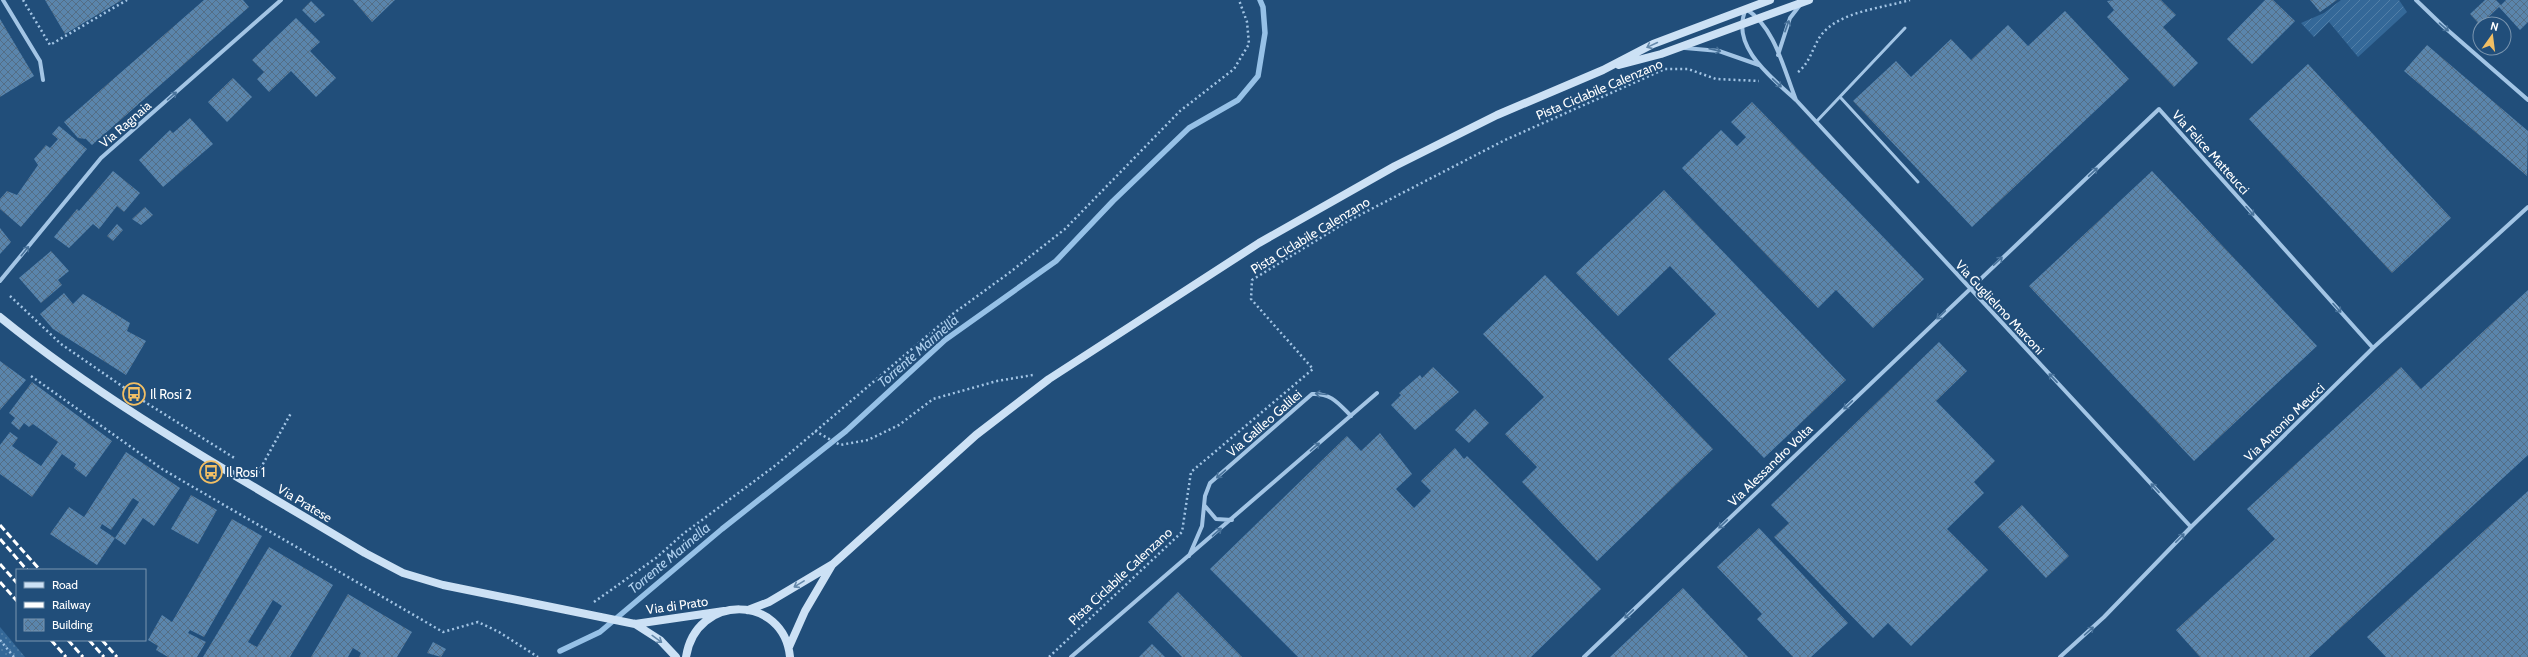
<svg xmlns="http://www.w3.org/2000/svg" width="2528" height="657" font-family="Cabin,sans-serif">
	<style>
		.park { fill: url(#park-dots) }
		.garden { fill: url(#garden-furrows) }
		.lines { fill: none; stroke-linecap: round; stroke-linejoin: round }
		.stream { stroke: #96c1e7; stroke-width: 5.5 }
		.building { fill: url(#building-cross-hatch); fill-rule: evenodd }
		.path { stroke: #a3c5e5; stroke-width: 2.5; stroke-dasharray: 2 3; stroke-linecap: butt }
		.lane { stroke: #a3c5e5; stroke-width: 3 }
		.street { stroke: #a3c5e5; stroke-width: 4 }
		.secondary { stroke: #cce1f5; stroke-width: 8 }
		.rail { stroke: #fff; stroke-width: 3; stroke-dasharray: 7 3; stroke-linecap: butt }
		.oneway { stroke: #48729a }
		.oneway2 { stroke: #6589ab }
		.labels { text-anchor: middle; dominant-baseline: central; stroke-width: 4; stroke-linejoin: round; paint-order: stroke }
		.street-label { font-size: 13px; fill: #fff; stroke: #214e7a }
		.poi-label { font-size: 13px; fill: #fff; stroke: #214e7a; text-anchor: start }
		.water-label { font-size: 14px; font-style: italic; fill: #aecfed; stroke: #214e7a }
	</style>
	<defs>
		<pattern id="park-dots" width="8" height="8" patternUnits="userSpaceOnUse"><rect width="8" height="8" fill="#346898"/><path d="M2 2h.1M6 6h.1" fill="none" stroke="#527fa7" stroke-width="1.8" stroke-linecap="round"/></pattern>
		<pattern id="garden-furrows" width="10" height="10" patternUnits="userSpaceOnUse"><rect width="10" height="10" fill="#346898"/><path d="M-1 1l2-2M0 10L10 0M9 11l2-2" fill="none" stroke="#527fa7"/></pattern>
		<pattern id="building-cross-hatch" width="8" height="8" patternUnits="userSpaceOnUse"><rect width="8" height="8" fill="#5a85ac"/><path d="M0 0l8 8M0 8l8-8" fill="none" stroke="#546e86"/></pattern>
	</defs>
	<rect width="100%" height="100%" fill="#214e7a"/>
	<!-- park -->
	<path class="park" d="M0,627L25,657H0Z"/>
	<!-- garden -->
	<path class="garden" d="M2341,0H2399L2407,12L2358,57L2329,22L2314,37L2301,23L2324,13Z"/>
	<g class="lines">
		<!-- stream -->
		<path class="stream" d="M560,651L600,632L722,529L846,431L945,340L1056,261L1113,201L1189,128L1238,100L1258,76L1265,33L1263,7L1260,0"/>
	</g>
	<!-- building -->
	<path class="building" d="M45,0H122L65,34Z
		M204,0H243L249,7L92,145L86,139L78,138L64,122Z
		M353,0H395L372,22Z
		M2114,0H2161L2176,15L2163,27L2198,63L2174,87L2107,17L2114,10L2107,1Z
		M2265,0H2273L2295,21L2252,64L2227,39Z
		M2310,0H2337L2320,12Z
		M2485,0H2496L2501,5L2506,0H2528V22L2520,30L2499,7L2480,25L2470,14Z
		M311,1L325,15L315,23L302,10Z
		M2065,11L2129,79L1972,227L1853,101L1896,61L1911,77L1951,39L1971,60L2008,25L2028,46Z
		M296,18L320,42L310,51L336,78L316,97L291,71L269,92L257,79L264,72L252,60Z
		M0,19L34,76L0,97Z
		M2427,45L2528,131L2527,176L2404,71Z
		M2308,64L2451,218L2392,273L2249,119Z
		M233,78L252,97L227,122L208,102Z
		M1752,102L1924,279L1873,328L1836,290L1818,308L1682,168L1721,130L1737,146L1746,137L1731,122Z
		M190,118L213,144L163,187L139,160L170,130L173,133Z
		M59,126L87,149L21,227L0,209V199L7,191L17,195L38,165L34,159L46,145L50,148L58,139L52,134Z
		M113,171L140,193L124,212L117,206L99,229L93,224L69,248L54,237L77,209L79,211Z
		M2152,171L2317,346L2194,461L2029,286Z
		M1664,190L1846,380L1764,458L1668,359L1716,314L1670,266L1618,316L1576,273Z
		M145,207L153,215L141,225L132,219Z
		M117,224L123,230L113,241L107,236Z
		M0,228L11,242L0,254Z
		M51,251L69,271L58,280L62,285L41,303L19,278Z
		M1545,275L1713,449L1597,561L1522,482L1537,467L1505,434L1544,397L1483,334Z
		M2528,290V455L2309,657H2200L2176,630L2275,539L2247,509L2401,367L2421,389Z
		M64,293L73,304L83,294L130,323L127,331L146,341L126,375L53,329L40,314Z
		M1939,342L1967,371L1936,401L1995,461L1974,482L1984,493L1947,529L1988,570L1911,646L1888,623L1873,638L1774,537L1789,523L1771,505Z
		M0,361L26,380L0,410Z
		M1433,367L1459,392L1415,430L1391,405L1401,395L1399,393L1420,375L1422,378Z
		M32,382L112,441L86,477L74,468L76,464L62,454L32,497L0,474V445L10,432L18,438L12,446L41,466L58,442L33,424L29,427L24,423L19,430L11,423L15,418L9,413Z
		M1475,409L1489,423L1469,443L1455,430Z
		M1380,433L1412,474L1396,489L1414,508L1431,491L1421,481L1455,448L1464,459L1467,456L1601,589L1531,657H1298L1210,569L1347,436L1361,451Z
		M126,452L180,488L154,526L143,518L125,545L115,538L139,502L133,498L111,530L102,524L100,528L115,538L97,565L50,534L69,507L84,517Z
		M2528,491V657H2386L2367,637Z
		M191,495L217,510L198,544L171,529Z
		M2022,505L2069,556L2046,578L1998,527Z
		M232,519L262,536L204,637L190,630L188,633L206,642L197,657H168L156,650L158,646L148,640L162,615L172,622Z
		M1759,528L1848,623L1811,657H1793L1757,619L1762,614L1717,567Z
		M269,547L333,585L290,657H203ZM273,600L282,606L257,647L248,642Z
		M1683,588L1748,657H1610Z
		M1178,592L1242,657H1182L1148,622Z
		M348,594L412,632L397,657H359L361,653L353,648L348,657H311Z
		M433,642L446,649L441,657L427,653Z
		M1152,644L1165,657H1139Z"/>
	<g class="lines">
		<!-- path -->
		<path class="path" d="M23,0L50,45L127,0
			M1798,72C1811,62 1812,47 1822,34C1841,11 1883,8 1910,0
			M10,296L61,344L145,402L236,459
			M31,376L162,469L443,632L478,622L499,632L538,657
			M815,431L840,445L868,440L899,425L933,399L997,381L1033,375
			M258,473L291,413
			M594,602L656,558L683,534L776,465L954,313L1009,273L1065,229L1180,111L1234,69L1249,44L1247,22L1239,0
			M0,640L14,657
			M1049,657L1182,532L1191,472L1313,369L1251,299L1252,280L1348,221L1505,140L1665,69H1688L1716,79L1759,81"/>
		<!-- lane -->
		<path class="lane" d="M1840,97L1918,182
			M1816,122L1905,28"/>
		<!-- street -->
		<path class="street" d="M3,0L40,61L43,80
			M2416,0L2443,26L2528,100
			M1685,48L1719,51L1759,65
			M1778,55L1790,18L1800,5
			M1796,100C1784,70 1775,27 1746,9C1729,46 1772,78 1796,100L2191,527
			M0,281L101,158L281,0
			M1205,506L1216,519L1232,520
			M1189,556L1202,526L1205,496L1210,483L1312,394C1331,393 1338,403 1351,416
			M1071,657L1377,393
			M1584,657L2159,109L2373,348
			M2060,657L2104,617L2191,527L2373,348L2528,207"/>
		<!-- secondary -->
		<path class="secondary" d="M1619,65L1661,54L1809,0
			M0,317C113,409 241,478 365,553L403,573L443,585L635,624L724,611
			M748,610L769,602L833,564L976,435L1049,379L1259,243L1395,166L1497,115L1603,70L1653,44L1770,0
			M635,624L660,640L676,657
			M789,647L805,611L832,565
			M686,657C696,593 784,594 790,657"/>
		<!-- rail -->
		<path class="rail" d="M0,525L40,570
			M0,539L27,570
			M0,564L17,583
			M0,582L17,601
			M51,640L66,657
			M68,640L83,657
			M89,640L104,657
			M102,640L117,657"/>
	</g>
	<!-- one-way arrows -->
	<defs><path id="oneway-shaft" d="M-6 0H5M1.5-3L5.5 0L1.5 3" fill="none" stroke-width="1.6" stroke-linecap="round" stroke-linejoin="round"/></defs>
	<g class="oneway">
		<use href="#oneway-shaft" transform="translate(1787 26) rotate(-70)"/>
		<use href="#oneway-shaft" transform="translate(2444 27) rotate(41)"/>
		<use href="#oneway-shaft" transform="translate(1715 50) rotate(13)"/>
		<use href="#oneway-shaft" transform="translate(1777 83) rotate(43)"/>
		<use href="#oneway-shaft" transform="translate(172 96) rotate(-41)"/>
		<use href="#oneway-shaft" transform="translate(2093 172) rotate(-43)"/>
		<use href="#oneway-shaft" transform="translate(2250 211) rotate(48)"/>
		<use href="#oneway-shaft" transform="translate(25 251) rotate(-51)"/>
		<use href="#oneway-shaft" transform="translate(1998 261) rotate(-43)"/>
		<use href="#oneway-shaft" transform="translate(2337 308) rotate(48)"/>
		<use href="#oneway-shaft" transform="translate(1941 315) rotate(136)"/>
		<use href="#oneway-shaft" transform="translate(2053 378) rotate(-133)"/>
		<use href="#oneway-shaft" transform="translate(1321 394) rotate(-175)"/>
		<use href="#oneway-shaft" transform="translate(1848 405) rotate(136)"/>
		<use href="#oneway-shaft" transform="translate(1315 447) rotate(-41)"/>
		<use href="#oneway-shaft" transform="translate(1221 474) rotate(139)"/>
		<use href="#oneway-shaft" transform="translate(2155 488) rotate(-133)"/>
		<use href="#oneway-shaft" transform="translate(1723 524) rotate(136)"/>
		<use href="#oneway-shaft" transform="translate(1217 532) rotate(-41)"/>
		<use href="#oneway-shaft" transform="translate(2180 538) rotate(-45)"/>
		<use href="#oneway-shaft" transform="translate(1629 614) rotate(136)"/>
		<use href="#oneway-shaft" transform="translate(2089 631) rotate(-42)"/>
	</g>
	<g class="oneway2">
		<use href="#oneway-shaft" transform="translate(1652 45) rotate(155)"/>
		<use href="#oneway-shaft" transform="translate(799 584) rotate(149)"/>
		<use href="#oneway-shaft" transform="translate(657 639) rotate(36)"/>
	</g>
	<!-- icons -->
	<defs>
		<g id="bus-ring" transform="scale(1.15)"><circle r="9.5" fill="#214e7a" stroke="#f2bf64" stroke-width="1.5"/><path d="M-5-6H5V4H4V6H2V4H-2V6H-4V4H-5ZM-3.5-4V0h7V-4ZM-3.5 1.2v1.5H-2V1.2ZM2 1.2v1.5H3.5V1.2Z" fill="#f2bf64"/></g>
	</defs>
	<g fill-rule="evenodd">
		<use href="#bus-ring" x="134" y="394"/>
		<use href="#bus-ring" x="211" y="472"/>
	</g>
	<g class="labels">
		<!-- street labels -->
		<g class="street-label">
			<text transform="translate(1599 89) rotate(-23)">Pista Ciclabile Calenzano</text>
			<text transform="translate(125 124) rotate(-41)">Via Ragnaia</text>
			<text transform="translate(2211 152) rotate(48)">Via Felice Matteucci</text>
			<text transform="translate(1310 235) rotate(-31)">Pista Ciclabile Calenzano</text>
			<text transform="translate(2000 307) rotate(47)">Via Guglielmo Marconi</text>
			<text transform="translate(2284 422) rotate(-44)">Via Antonio Meucci</text>
			<text transform="translate(1264 423) rotate(-41)">Via Galileo Galilei</text>
			<text transform="translate(1770 465) rotate(-44)">Via Alessandro Volta</text>
			<text transform="translate(305 503) rotate(31)">Via Pratese</text>
			<text transform="translate(1120 576) rotate(-43)">Pista Ciclabile Calenzano</text>
			<text transform="translate(677 605) rotate(-8)">Via di Prato</text>
		</g>
		<!-- poi labels -->
		<g class="poi-label">
			<text x="150" y="394">Il Rosi 2</text>
			<text x="226" y="472">Il Rosi 1</text>
		</g>
		<!-- water labels -->
		<g class="water-label">
			<text transform="translate(918 351) rotate(-41)">Torrente Marinella</text>
			<text transform="translate(669 558) rotate(-40)">Torrente Marinella</text>
		</g>
	</g>
	<!-- legend -->
	<rect x="16" y="569" width="130" height="72" fill="#214e7a" stroke="#7a95af"/>
	<rect x="24" y="582" width="20" height="6" fill="#cce1f5" stroke="#7a95af"/>
	<text x="52" y="589" font-size="12" fill="#ffffff">Road</text>
	<rect x="24" y="602" width="20" height="6" fill="#ffffff" stroke="#7a95af"/>
	<text x="52" y="609" font-size="12" fill="#ffffff">Railway</text>
	<rect x="24" y="619" width="20" height="12" fill="url(#building-cross-hatch)" stroke="#7a95af"/>
	<text x="52" y="629" font-size="12" fill="#ffffff">Building</text>
	<!-- north arrow -->
	<g transform="translate(2492 36) rotate(14)"><circle r="19" fill="#214e7a" stroke="#7a95af"/>
	<path d="M0-3L7 15L0 10L-7 15Z" fill="#f2bf64"/>
	<text y="-6" font-size="11" font-weight="bold" text-anchor="middle" fill="#ffffff">N</text>
	</g>
</svg>
